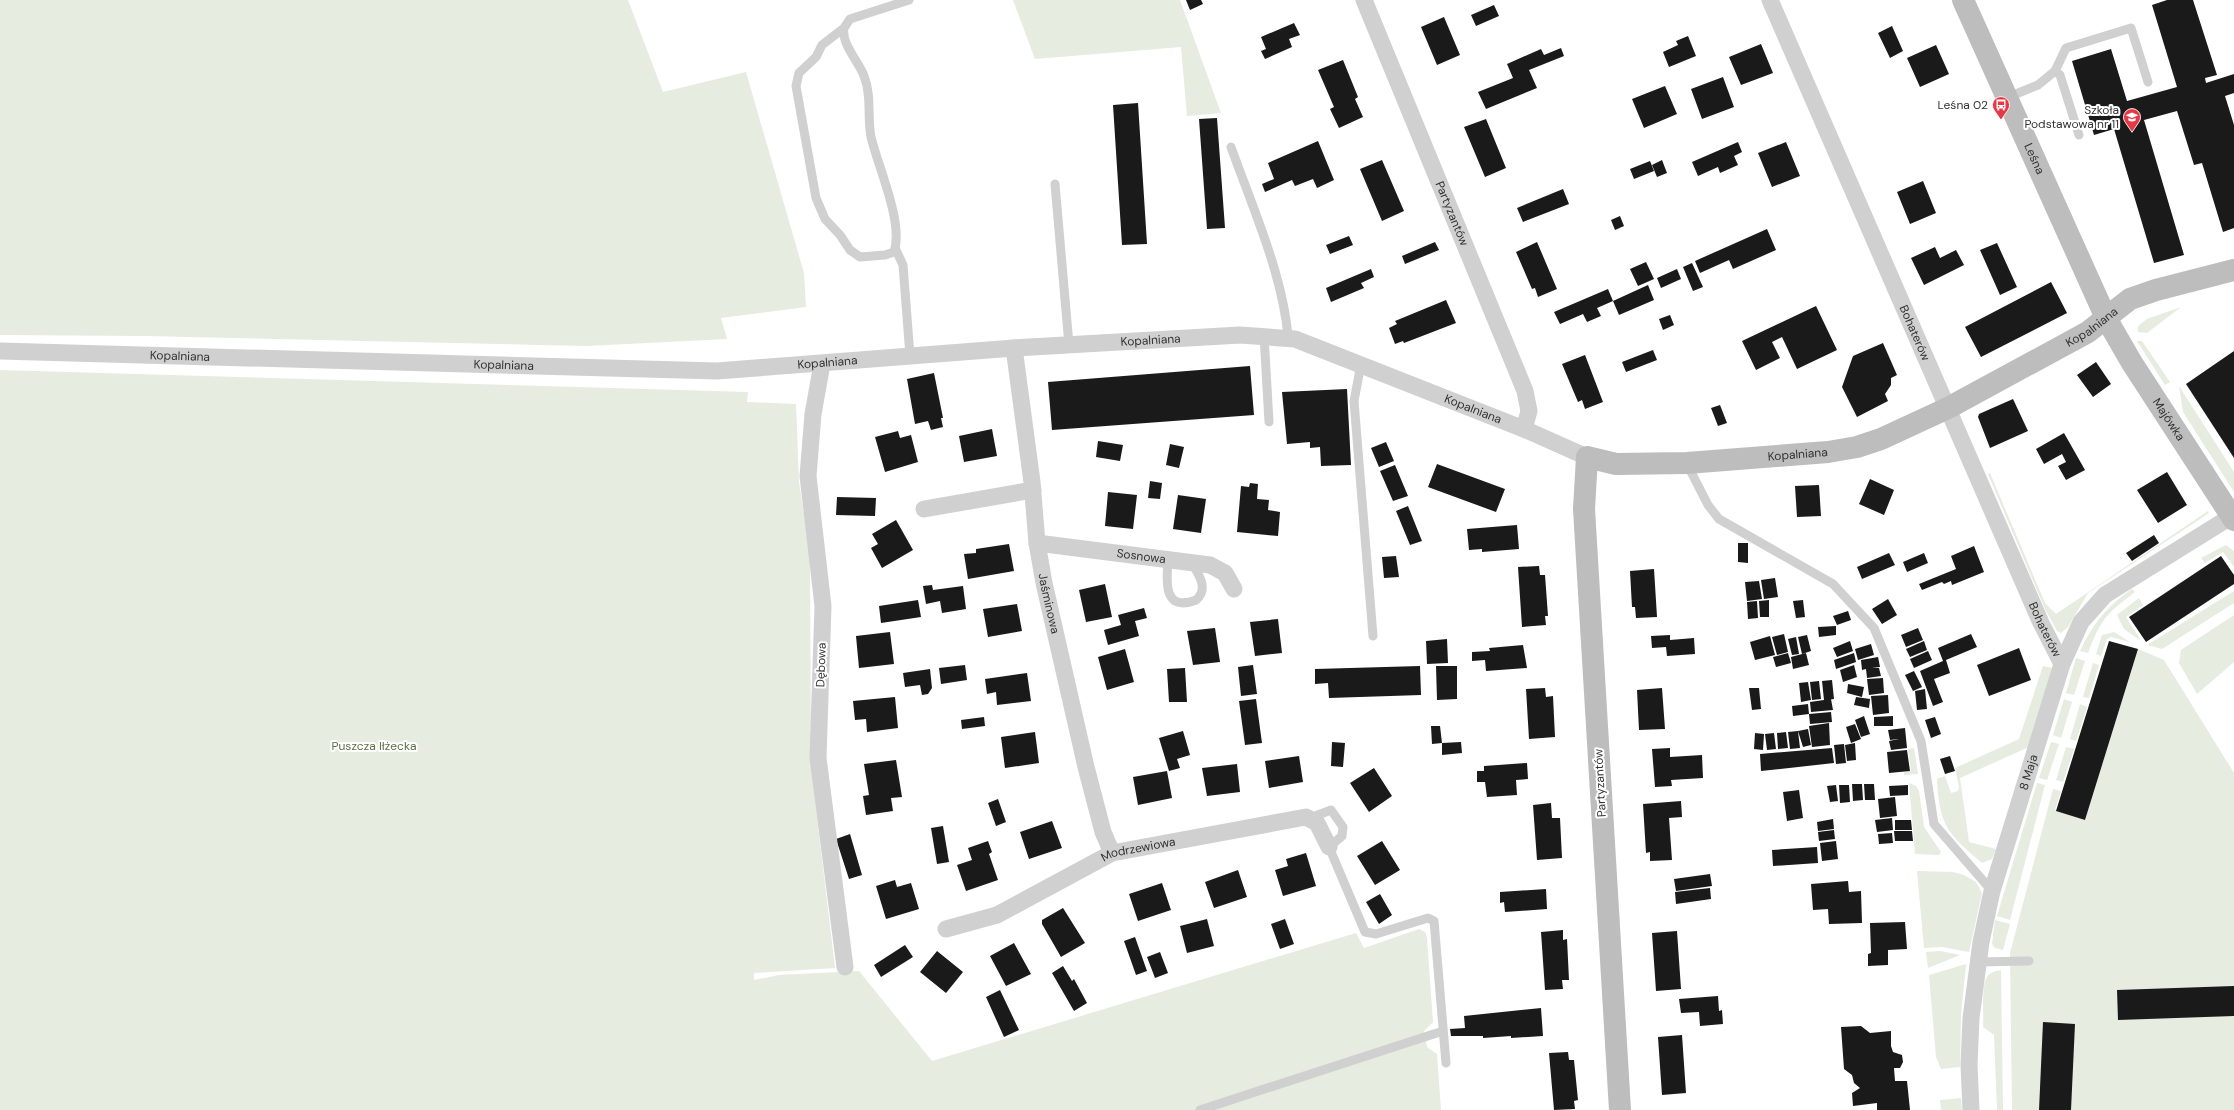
<svg xmlns="http://www.w3.org/2000/svg" width="2234" height="1110" font-family="'DM Sans',sans-serif">
	<style>
		.green { fill: #e6ecdf }
		.building { fill: #1a1a1a }
		.lines { fill: none; stroke-linecap: round; stroke-linejoin: round }
		.lane { stroke: #d0d0d0; stroke-width: 9 }
		.street { stroke: #d0d0d0; stroke-width: 17 }
		.secondary { stroke: #bdbdbd; stroke-width: 22 }
		.labels { text-anchor: middle; dominant-baseline: central; stroke-width: 4; stroke-linejoin: round; paint-order: stroke }
		.poi-label { font-size: 12px; fill: #333; stroke: #fff; text-anchor: end }
		.street-label { font-size: 12px; fill: #333; stroke: #fff }
		.park-label { font-size: 12px; fill: #56703f; stroke: #fff }
	</style>
	<rect width="100%" height="100%" fill="#fff"/>
	<!-- green -->
	<path class="green" d="M0,0H628L663,92L746,72L804,273L806,307L721,318L727,339L587,346L145,336L0,335Z
		M1013,0H1180L1221,113L1187,116L1181,47L1035,59Z
		M2181,307L2147,333L2138,332V326L2147,319Z
		M2137,341H2142L2170,382L2165,385Z
		M0,370L748,392L747,402L796,404L799,482L810,555L811,766L835,968L754,973V980L779,975L859,971L932,1061L1356,933L1364,948L1419,929L1425,932L1427,938L1433,1022L1424,1031L1427,1047L1437,1054L1441,1110H0Z
		M2179,386L2234,472V492L2183,412Z
		M1990,473L2045,603L2056,614L2208,511L2209,513L2088,593L2068,627L2061,633L2057,631L2045,609L1988,474Z
		M2226,545L2234,551V567L2223,552L2205,563L2201,558Z
		M2132,589L2135,592C2106,614 2101,619 2088,653L2080,651C2093,624 2107,606 2132,589Z
		M2234,591V603L2162,649L2147,645Z
		M2139,598L2143,605L2126,617L2141,641L2124,629L2117,615Z
		M2234,615V662L2197,694L2179,663L2181,650Z
		M2114,632L2130,642L2111,637L2107,639L2101,656L2096,654L2102,635Z
		M2138,649L2164,660L2234,773V1110H2012L2010,953L2048,808L2053,789L2061,791L2055,810L2085,820Z
		M2076,658L2085,661L2074,695L2066,693Z
		M2093,663L2099,665L2089,698L2083,697Z
		M2043,666L2052,668L2029,747L1960,778L1969,842L1996,849L1992,859L1982,863C1948,834 1939,825 1937,779L1945,776L1951,793L1958,791L1959,787L1955,768L2019,739Z
		M2064,699L2072,702L2061,738L2053,735Z
		M2080,704L2087,707L2076,741L2070,739Z
		M2051,742L2059,744L2047,780L2039,778Z
		M2066,747L2074,749L2063,782L2056,780Z
		M1914,748L1918,774L1904,775V772L1911,771L1908,749Z
		M1909,783L1916,786L1919,791L1924,827L1941,852L1939,855L1915,854Z
		M2037,783L2045,785L2010,920L1997,916Z
		M1917,871L1953,872L1964,875L1976,882L1982,893L1969,952L1942,947L1924,948Z
		M1995,920L2010,924L2003,950L1995,948L1992,944Z
		M1940,951L1960,955L1928,968L1926,952Z
		M1966,964L1961,1015L1960,1067L1941,1069L1936,1057L1929,975Z
		M2001,970L2003,1110H1997L1994,1035L1983,1027C1984,1014 1981,987 1987,977C1990,972 1996,971 2001,970Z
		M1961,1098L1962,1110H1941L1940,1100Z"/>
	<!-- building -->
	<path class="building" d="M1186,0H1201L1203,4L1190,10Z
		M2167,0H2193L2217,75L2205,78L2206,83L2234,74V93L2225,96L2234,125V228L2223,232L2202,163L2194,165L2177,111L2144,120L2184,255L2154,263L2114,129L2094,135L2072,61L2111,49L2127,101L2177,87L2152,5Z
		M1494,5L1499,16L1476,26L1471,15Z
		M1444,17L1460,55L1437,65L1421,27Z
		M1294,23L1300,35L1289,39L1292,47L1265,59L1261,51L1266,49L1261,37Z
		M1892,26L1903,51L1890,58L1878,33Z
		M1688,36L1696,56L1669,67L1663,52L1678,45L1676,41Z
		M1761,44L1773,73L1741,85L1729,57Z
		M1936,45L1949,74L1920,87L1907,58Z
		M1561,48L1564,56L1529,70L1537,88L1486,109L1478,92L1513,78L1507,64L1541,49L1544,55Z
		M1343,60L1358,97L1355,99L1363,117L1339,128L1330,109L1334,107L1318,70Z
		M1723,77L1734,107L1702,119L1691,89Z
		M1665,86L1677,114L1644,128L1632,99Z
		M1138,103L1147,244L1122,245L1113,105Z
		M1217,118L1225,228L1207,229L1199,119Z
		M1486,119L1506,168L1485,177L1464,127Z
		M1318,141L1334,180L1317,188L1313,179L1295,186L1292,180L1265,192L1262,184L1274,179L1268,163Z
		M1738,142L1742,152L1734,156L1738,165L1720,173L1718,167L1698,176L1692,162Z
		M1786,142L1800,176L1772,187L1758,153Z
		M1382,160L1404,211L1382,221L1360,169Z
		M1662,160L1667,173L1657,177L1652,165Z
		M1650,161L1654,171L1634,179L1630,169Z
		M1923,181L1936,213L1910,224L1897,192Z
		M1563,189L1569,204L1523,222L1517,208Z
		M1620,216L1624,226L1615,230L1611,220Z
		M1767,229L1776,250L1733,269L1729,260L1700,273L1695,261Z
		M1349,236L1353,245L1330,254L1326,245Z
		M1435,242L1439,250L1405,264L1402,256Z
		M1537,242L1557,289L1538,297L1535,288L1532,289L1516,252Z
		M1997,243L2017,287L2000,295L1980,250Z
		M1935,247L1940,258L1956,250L1964,265L1924,285L1911,258Z
		M1646,262L1654,279L1638,286L1630,269Z
		M1692,263L1703,287L1693,291L1683,267Z
		M1371,269L1374,277L1361,283L1364,288L1331,302L1326,288Z
		M1677,269L1681,279L1661,288L1657,278Z
		M2051,282L2067,313L1981,357L1965,327Z
		M1648,285L1654,300L1619,315L1613,301L1597,308L1601,316L1587,322L1583,314L1560,324L1554,312L1608,289L1613,301Z
		M1446,300L1456,323L1404,343L1403,341L1395,344L1389,328L1397,324L1395,321Z
		M1816,306L1837,350L1797,369L1782,337L1772,342L1780,358L1756,370L1742,341Z
		M1670,315L1674,325L1663,330L1659,319Z
		M1883,343L1897,375L1891,378V385L1885,394L1888,401L1857,417L1842,387L1853,356Z
		M1653,350L1657,360L1626,372L1622,362Z
		M2234,351V458L2186,384Z
		M1585,355L1603,402L1585,409L1582,400L1578,402L1562,364Z
		M2096,362L2111,384L2093,397L2077,375Z
		M1250,366L1254,415L1052,430L1048,382Z
		M934,373L943,418H941L943,427L931,430L928,421L915,424L907,379Z
		M1347,389L1351,465L1321,466L1320,447L1310,448V442L1287,444L1282,392Z
		M2013,399L2028,431L1990,448L1978,417L1979,414Z
		M1720,405L1727,423L1718,426L1711,408Z
		M992,429L997,456L964,462L959,436Z
		M898,431L900,438L911,435L918,462L885,472L875,437Z
		M2064,433L2085,470L2066,480L2058,466L2066,462L2062,454L2044,464L2036,449Z
		M1098,441L1123,445L1120,461L1096,457Z
		M1386,442L1394,461L1379,467L1371,448Z
		M1170,444L1184,447L1179,468L1166,465Z
		M1437,464L1505,489L1496,512L1428,487Z
		M1395,465L1408,496L1393,501L1380,471Z
		M2167,472L2187,505L2158,523L2137,490Z
		M1870,479L1894,490L1884,515L1859,504Z
		M1150,481L1162,483L1160,499L1148,498Z
		M1250,483L1258,484L1257,499L1269,500L1268,510L1280,512L1278,536L1237,532L1241,486L1249,487Z
		M1819,485L1821,516L1797,517L1795,486Z
		M1108,492L1137,495L1133,529L1105,526Z
		M1178,495L1206,499L1201,533L1173,529Z
		M837,497L876,498L875,516L836,515Z
		M1408,506L1422,541L1410,545L1396,511Z
		M896,520L913,550L882,568L871,548L878,544L872,534Z
		M1517,525L1519,549L1482,552V549L1469,550L1467,529Z
		M2154,535L2159,543L2132,561L2126,553Z
		M1738,543H1748V563L1738,562Z
		M1009,544L1014,571L968,579L964,554L976,553V549Z
		M1974,546L1984,572L1952,585L1951,581L1944,584L1942,582L1922,590L1919,584L1956,569L1951,556Z
		M1889,553L1895,565L1862,579L1857,567Z
		M1924,553L1928,563L1907,572L1903,562Z
		M1396,556L1399,577L1384,578L1382,557Z
		M2221,556L2234,575V584L2146,642L2129,617Z
		M1539,566L1540,575H1545L1548,616H1545L1546,625L1522,627L1518,567Z
		M1654,569L1657,617L1636,618L1635,607H1632L1630,571Z
		M1775,578L1778,597L1764,599L1761,580Z
		M1759,581L1762,599L1747,601L1745,582Z
		M1105,584L1112,617L1086,622L1079,590Z
		M932,585L933,590L963,586L966,609L942,613L940,601L926,604L923,586Z
		M1888,599L1897,615L1882,624L1872,609Z
		M918,600L921,617L881,623L879,606Z
		M1769,600V617H1760L1759,601Z
		M1803,600L1805,617L1796,618L1793,601Z
		M1757,601L1758,618L1748,619L1747,602Z
		M1017,604L1022,631L988,637L983,609Z
		M1144,608L1147,618L1135,621L1139,636L1108,645L1104,630L1121,625L1118,615Z
		M1848,611L1851,620L1837,625L1833,616Z
		M1278,619L1282,653L1255,656L1250,622Z
		M1836,626V635L1819,637L1818,627Z
		M1215,628L1220,662L1193,665L1187,631Z
		M1918,628L1923,640L1906,647L1901,635Z
		M890,632L894,664L859,668L856,636Z
		M1784,634L1788,652L1777,655L1772,637Z
		M1971,634L1977,647L1946,660L1950,673L1934,679L1943,702L1933,706L1920,671L1943,661L1938,648Z
		M1670,635V640L1694,638L1695,654L1667,656L1666,647L1652,648L1651,636Z
		M1807,635L1811,651L1802,654L1798,637Z
		M1770,636L1775,655L1755,660L1750,642Z
		M1796,637L1799,654L1792,655L1788,639Z
		M1447,639L1448,663L1427,664L1426,641Z
		M1850,641L1853,651L1837,657L1833,648Z
		M1924,641L1927,650L1910,657L1906,649Z
		M2109,641L2138,649L2085,820L2056,811Z
		M1871,644L1874,655L1858,660L1855,649Z
		M1523,645L1527,668L1486,671L1485,660L1472,661V652L1490,651L1489,648Z
		M2019,648L2031,680L1989,696L1977,665Z
		M1125,649L1134,682L1107,690L1098,657Z
		M1928,651L1932,660L1914,668L1910,659Z
		M1788,653L1791,663L1776,667L1773,657Z
		M1806,653L1809,665L1793,669L1791,657Z
		M1854,653L1856,662L1836,669L1834,660Z
		M1878,657L1880,667L1872,668H1879L1881,676L1867,678L1866,669L1862,670L1861,660Z
		M965,665L967,680L941,684L939,668Z
		M1253,665L1257,694L1241,696L1238,667Z
		M1854,665L1857,677L1843,682L1840,670Z
		M1420,666L1421,695L1329,698L1328,683L1315,684V669Z
		M1436,666H1457V699L1437,700Z
		M1185,668L1187,702H1169L1167,669Z
		M930,669L932,688L928,694L922,695L920,685L905,687L903,673Z
		M1914,671L1922,687L1913,691L1905,675Z
		M1027,673L1031,701L997,705L996,692L987,694L985,679Z
		M1883,678L1884,693L1869,695L1867,679Z
		M1832,680L1834,699L1826,700L1831,699L1833,710L1811,712L1810,702L1824,700L1822,681Z
		M1819,681L1821,699L1812,700L1810,682Z
		M1808,682L1811,700L1801,702L1799,683Z
		M1848,684L1864,687L1862,697L1847,693Z
		M1545,688L1546,697L1553,696L1555,737L1529,739L1526,689Z
		M1662,688L1665,729L1639,730L1637,690Z
		M1749,688H1759L1761,709L1752,710Z
		M1925,689L1927,709L1917,710L1915,691Z
		M1888,695L1889,713L1873,715L1871,696Z
		M895,697L898,728L867,732L866,719L855,720L853,701Z
		M1856,697L1870,699L1869,708L1854,705Z
		M1256,699L1262,743L1245,745L1239,701Z
		M1808,704L1809,714L1793,716L1792,706Z
		M1831,712L1832,722L1810,724L1809,714Z
		M1864,716L1870,734L1861,737L1855,720Z
		M1893,716V726H1874V717Z
		M984,717L985,726L962,729L961,720Z
		M1935,717L1941,734L1931,738L1925,720Z
		M1829,723L1830,745L1812,747L1809,726Z
		M1855,724L1861,739L1851,743L1846,727Z
		M1431,726H1440L1442,743L1432,744Z
		M1905,728L1907,748L1891,750L1889,741L1899,739L1890,740L1888,730Z
		M1808,729L1811,745L1803,747L1798,731Z
		M1183,731L1190,755L1177,759L1180,768L1169,771L1159,738Z
		M1798,731L1800,748L1790,749L1788,732Z
		M1035,732L1039,763L1005,768L1001,737Z
		M1786,732L1788,748L1778,749L1777,733Z
		M1755,733L1764,734L1763,750L1754,749Z
		M1774,733L1776,749L1767,750L1765,734Z
		M1332,742L1345,743L1343,767L1331,766Z
		M1461,742L1462,753L1442,755V743Z
		M1855,743L1856,760L1847,761L1845,745Z
		M1844,744L1846,763L1836,764L1834,745Z
		M1670,748V757L1702,755L1703,778L1671,780L1672,786L1655,787L1652,749Z
		M1832,748L1834,763L1761,771L1760,754Z
		M1907,750L1910,771L1889,773L1887,752Z
		M1299,756L1303,782L1269,788L1265,761Z
		M1950,756L1955,771L1945,774L1940,759Z
		M896,760L902,797L891,798L893,811L866,815L863,796L869,795L864,764Z
		M1527,763L1528,779L1516,780L1517,795L1487,797L1485,782H1477V771H1484V766Z
		M1237,764L1240,792L1207,796L1202,768Z
		M1374,768L1392,796L1369,812L1350,783Z
		M1167,771L1172,798L1138,805L1133,777Z
		M1852,784H1862L1863,800L1853,801Z
		M1864,784H1874L1875,800H1865Z
		M1836,785L1838,801L1830,802L1827,786Z
		M1839,785H1849L1850,802L1840,803Z
		M1908,785V795L1890,796L1889,786Z
		M1799,790L1803,818L1787,821L1783,792Z
		M1895,797L1897,816L1880,818L1878,799Z
		M998,799L1006,822L996,826L988,803Z
		M1681,801L1682,817L1669,818L1672,860L1650,861V852L1646,853L1643,804Z
		M1551,803L1552,818H1560L1562,858L1537,860L1533,805Z
		M1892,818L1893,830L1877,832L1875,820Z
		M1833,819L1834,829L1818,831L1817,822Z
		M1895,820H1911L1912,830H1895Z
		M1052,821L1062,848L1029,859L1020,832Z
		M943,826L949,862L937,864L931,828Z
		M1834,830L1835,839L1819,841L1818,832Z
		M1894,831H1912L1913,841H1895Z
		M1892,833L1893,843L1879,844L1878,834Z
		M850,834L862,875L849,879L836,839Z
		M988,841L992,852L989,854L998,880L966,891L957,865L972,860L968,848Z
		M1382,841L1400,870L1375,885L1357,856Z
		M1836,841L1838,859L1822,861L1820,843Z
		M1817,847L1818,863L1773,866L1772,850Z
		M1306,853L1316,886L1283,896L1275,870L1288,866L1286,859Z
		M1238,870L1247,897L1214,908L1205,882Z
		M1710,874L1712,886L1676,891L1674,879Z
		M895,880L897,887L911,883L919,909L886,919L876,886Z
		M1848,881L1849,892L1861,891L1862,923L1829,924L1828,909L1813,910L1811,884Z
		M1162,883L1171,910L1138,921L1129,894Z
		M1710,888L1711,899L1676,904L1675,892Z
		M1546,889L1547,909L1505,912L1504,902L1500,903V892Z
		M1380,894L1392,915L1379,924L1366,902Z
		M1063,908L1085,943L1061,957L1042,924V920Z
		M1207,919L1214,946L1187,953L1180,926Z
		M1285,919L1294,944L1280,949L1271,924Z
		M1905,922L1907,949L1888,950V965L1868,966V954L1871,953L1870,923Z
		M1563,930V940L1567,939L1569,980H1562L1563,989L1545,990L1541,932Z
		M1677,931L1681,989L1656,991L1652,933Z
		M1135,937L1147,971L1136,975L1124,941Z
		M1014,943L1031,974L1006,986L990,956Z
		M905,945L913,957L881,977L874,965Z
		M937,951L963,972L946,993L920,972Z
		M1160,952L1168,973L1155,978L1147,957Z
		M1063,966L1072,981L1074,979L1087,1003L1074,1011L1052,973Z
		M2234,986V1016L2118,1020L2117,990Z
		M1000,990L1019,1030L1004,1037L986,997Z
		M1718,996L1719,1011L1722,1010L1723,1024L1700,1026L1699,1012L1681,1013L1679,999Z
		M1541,1008L1543,1036L1511,1038V1036L1483,1038V1036H1451L1450,1029L1465,1028L1464,1016Z
		M2043,1022L2075,1024L2071,1110H2039Z
		M1861,1026L1870,1033L1891,1031V1046L1893,1052L1902,1055L1903,1062L1900,1068H1894L1895,1081H1907L1910,1110H1877V1103L1853,1106L1852,1093L1860,1088L1854,1083L1852,1075L1844,1069L1841,1027Z
		M1682,1035L1686,1093L1662,1095L1658,1037Z
		M1568,1052L1569,1060H1574L1578,1100L1574,1101L1575,1109L1554,1110L1549,1053Z"/>
	<g class="lines">
		<!-- lane -->
		<path class="lane" d="M844,28C841,44 859,62 864,76C872,96 867,117 871,137C878,167 904,223 894,252L885,255L860,257L850,250L840,235L825,219L816,198L796,86L799,73L816,57L822,45L844,28L850,19L909,0
			M2006,98L2038,85L2055,71
			M2079,135L2060,75L2055,71L2066,48L2131,28L2148,82
			M1231,147C1252,206 1283,275 1288,337
			M1055,184L1069,345
			M895,248L903,265L910,356
			M1264,335L1269,422
			M1361,364L1354,401L1373,636
			M1687,464L1708,505L1719,519L1833,584L1874,628L1921,741L1934,824L1992,891
			M1168,561C1166,583 1164,612 1196,600C1209,589 1199,575 1192,563
			M1310,818L1331,810L1343,827L1342,836L1329,847L1365,932L1376,934L1428,918L1434,921L1446,1063
			M1978,962L2029,961
			M1200,1110L1443,1031"/>
		<!-- street -->
		<g class="street">
			<path id="s1" d="M1364,0L1525,391L1529,411L1524,429"/>
			<path id="s2" d="M1770,0L2041,623L2062,664"/>
			<path id="s3" d="M1014,348L1032,482L1037,543L1044,583L1086,767L1103,832L1112,853"/>
			<path id="s4" d="M0,351L717,371L1014,348L1240,335L1295,339L1524,429L1587,457"/>
			<path d="M822,364L813,414L808,476L823,606L818,758L845,967"/>
			<path d="M924,509L1033,490"/>
			<path id="s5" d="M1037,543L1210,565L1225,573L1234,589"/>
			<path id="s6" d="M946,929L997,915L1112,853L1306,817L1317,823L1329,847"/>
			<path id="s7" d="M1971,1110L1969,1065L1971,1018L1981,942L1992,891L2062,664L2081,622L2105,595L2232,516"/>
		</g>
		<!-- secondary -->
		<g class="secondary">
			<path id="s8" d="M1963,0L2106,318L2132,363L2234,520"/>
			<path id="s9" d="M1620,1110L1584,509L1587,457L1616,464L1687,463L1828,452L1857,447L1881,439L1948,408L2088,332L2130,299L2156,290L2234,270"/>
		</g>
	</g>
	<!-- icons -->
	<defs>
		<g id="bus-pin" transform="scale(0.9)"><path d="M0 17L-7.5 6A9.5 9.5 0 1 1 7.5 6Z" fill="#e63946" stroke="#fff"/><path d="M-5-6H5V4H4V6H2V4H-2V6H-4V4H-5ZM-3.5-4V0h7V-4ZM-3.5 1.2v1.5H-2V1.2ZM2 1.2v1.5H3.5V1.2Z" fill="#fff"/></g>
		<g id="school-pin" transform="scale(0.9)"><path d="M0 17L-7.5 6A9.5 9.5 0 1 1 7.5 6Z" fill="#e63946" stroke="#fff"/><path d="M0-5L7-2L0 1L-7-2ZM-4 1L0 2.5L4 1V4Q0 6-4 4Z" fill="#fff"/></g>
	</defs>
	<g fill-rule="evenodd">
		<use href="#bus-pin" x="2001" y="105"/>
		<use href="#school-pin" x="2132" y="117"/>
	</g>
	<g class="labels">
		<!-- poi labels -->
		<g class="poi-label">
			<text x="1988" y="105">Leśna 02</text>
			<text x="2119" y="110">Szkoła<tspan x="2119" dy="14">Podstawowa nr 11</tspan></text>
		</g>
		<!-- street labels -->
		<g class="street-label">
			<text stroke="none"><textPath href="#s8" startOffset="174">Leśna</textPath></text>
			<text stroke="none"><textPath href="#s1" startOffset="231">Partyzantów</textPath></text>
			<text stroke="none"><textPath href="#s9" startOffset="1190">Kopalniana</textPath></text>
			<text stroke="none"><textPath href="#s2" startOffset="363">Bohaterów</textPath></text>
			<text stroke="none"><textPath href="#s4" startOffset="1152">Kopalniana</textPath></text>
			<text stroke="none"><textPath href="#s4" startOffset="180">Kopalniana</textPath></text>
			<text stroke="none"><textPath href="#s4" startOffset="828">Kopalniana</textPath></text>
			<text stroke="none"><textPath href="#s4" startOffset="504">Kopalniana</textPath></text>
			<text stroke="none"><textPath href="#s4" startOffset="1488">Kopalniana</textPath></text>
			<text stroke="none"><textPath href="#s8" startOffset="468">Majówka</textPath></text>
			<text stroke="none"><textPath href="#s9" startOffset="866">Kopalniana</textPath></text>
			<text stroke="none"><textPath href="#s5" startOffset="105">Sosnowa</textPath></text>
			<text stroke="none"><textPath href="#s3" startOffset="258">Jaśminowa</textPath></text>
			<text stroke="none"><textPath href="#s2" startOffset="687">Bohaterów</textPath></text>
			<text transform="translate(821 665) rotate(-88)">Dębowa</text>
			<text stroke="none"><textPath href="#s7" startOffset="345">8 Maja</textPath></text>
			<text transform="translate(1600 783) rotate(-93)">Partyzantów</text>
			<text stroke="none"><textPath href="#s6" startOffset="210">Modrzewiowa</textPath></text>
		</g>
		<!-- park labels -->
		<g class="park-label">
			<text x="374" y="746">Puszcza Iłżecka</text>
		</g>
	</g>
</svg>
